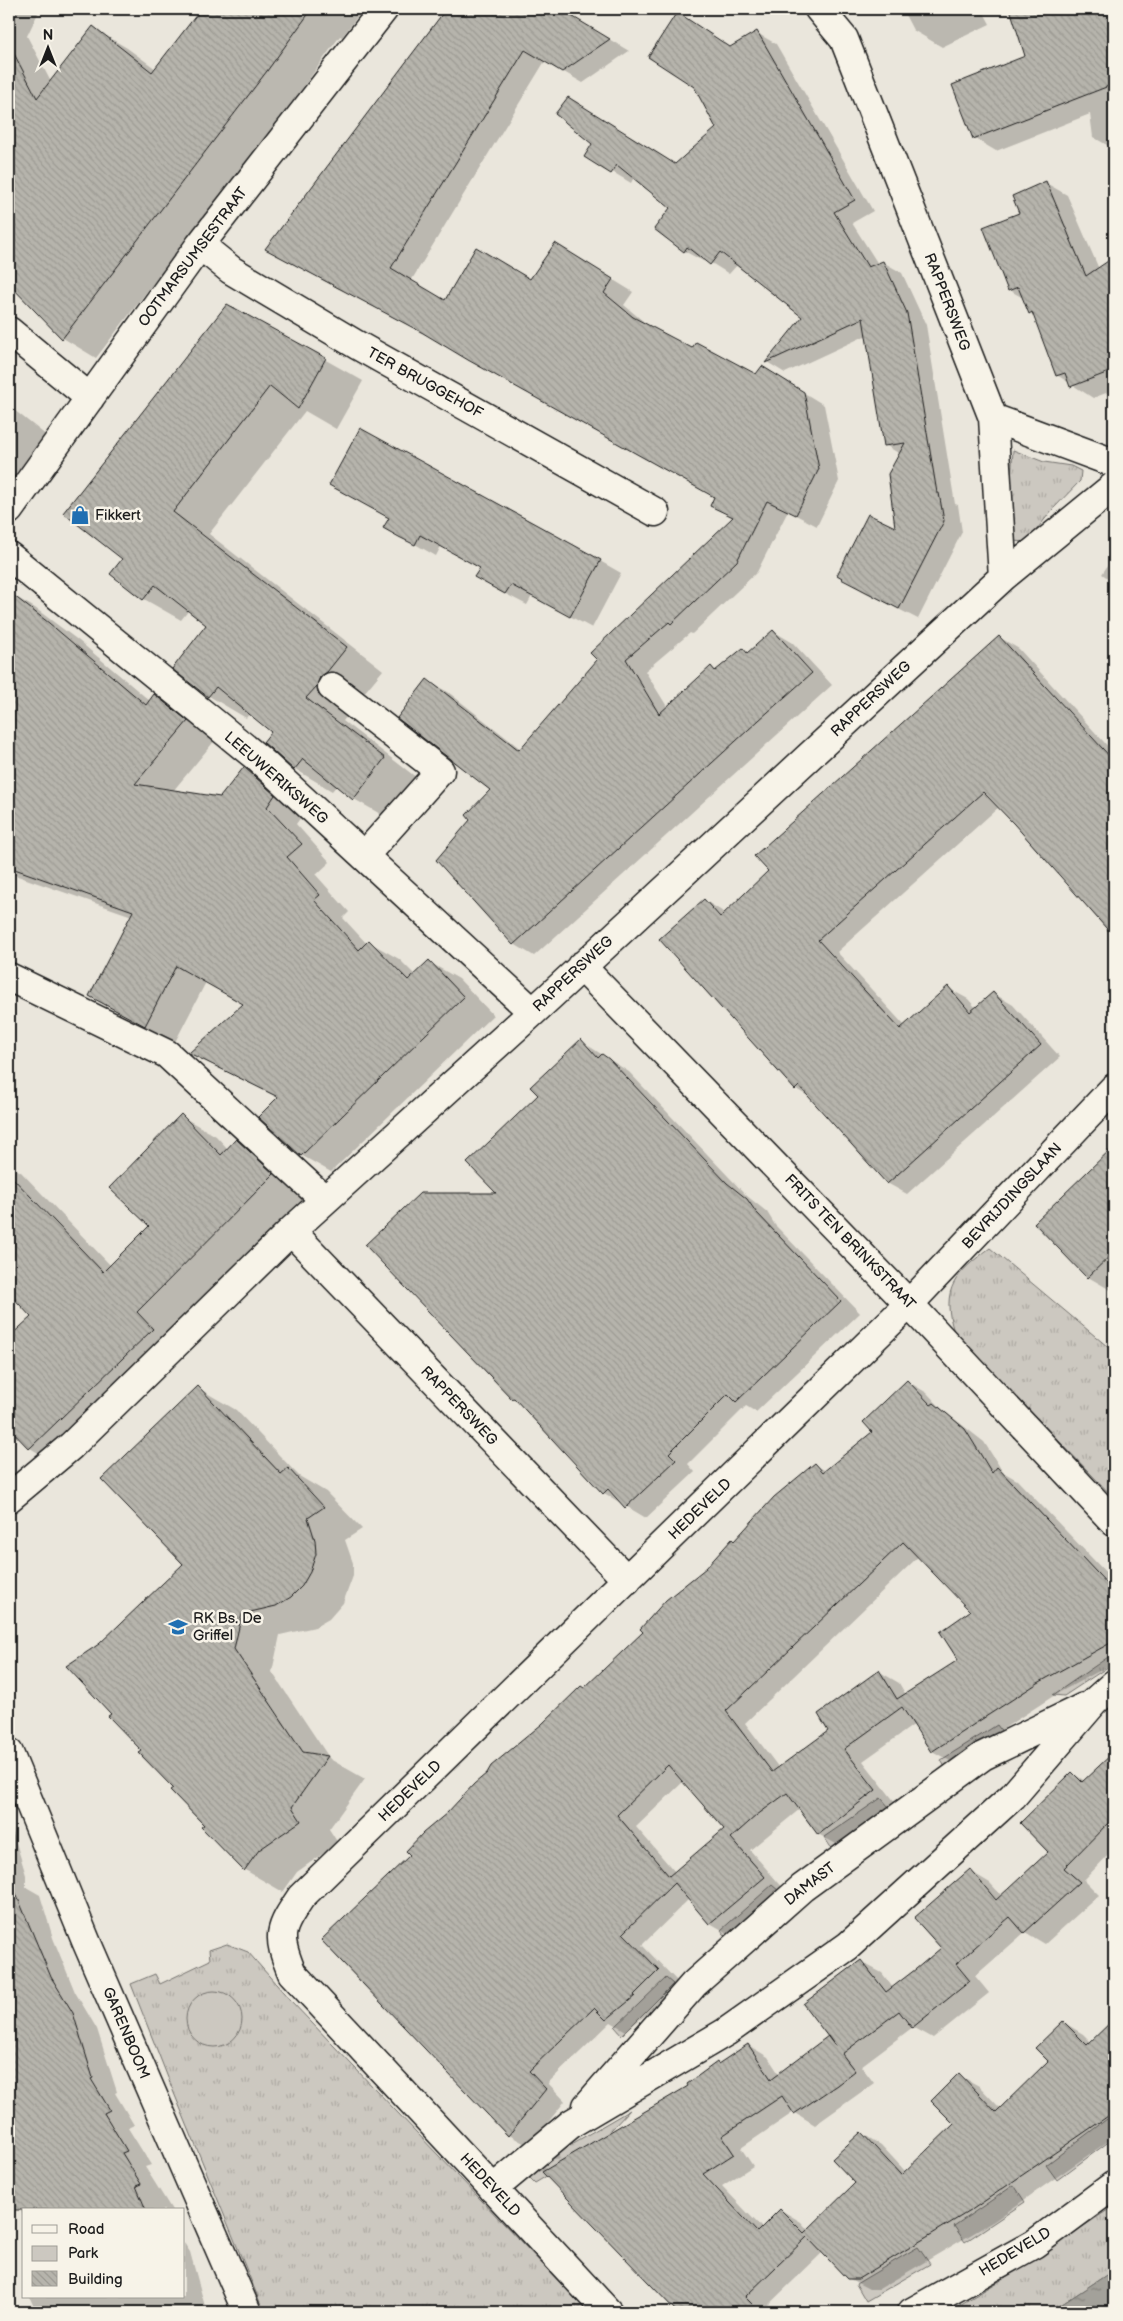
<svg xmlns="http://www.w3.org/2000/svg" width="1123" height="2321" font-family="'Balsamiq Sans',sans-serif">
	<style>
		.grass { fill: url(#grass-tufts); stroke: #74726e }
		.forest { fill: url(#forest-firs); stroke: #74726e }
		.green { fill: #ccc8c0; stroke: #74726e }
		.water { fill: url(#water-ripples); stroke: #6d6c68 }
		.shadow { fill: #0003; fill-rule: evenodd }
		.building { fill: url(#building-back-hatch); stroke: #1c1c1c; fill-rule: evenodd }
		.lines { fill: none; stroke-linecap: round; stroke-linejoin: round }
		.minor-casing { stroke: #1c1c1c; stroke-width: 31 }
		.minor { stroke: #f7f3e8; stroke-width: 28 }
		.labels { text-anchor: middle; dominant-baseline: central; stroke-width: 5; stroke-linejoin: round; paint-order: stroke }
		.street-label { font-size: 15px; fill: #1c1c1c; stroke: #f7f3e8 }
		.poi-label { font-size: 15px; fill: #1c1c1c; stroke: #f7f3e8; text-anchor: start }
	</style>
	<defs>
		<pattern id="grass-tufts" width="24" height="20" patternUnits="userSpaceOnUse" patternTransform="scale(1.25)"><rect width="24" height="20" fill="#ccc8c0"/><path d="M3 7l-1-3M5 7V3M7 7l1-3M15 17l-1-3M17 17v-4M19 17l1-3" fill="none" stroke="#afaba4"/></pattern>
		<pattern id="forest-firs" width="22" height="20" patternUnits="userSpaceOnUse" patternTransform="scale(1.25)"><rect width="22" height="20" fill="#ccc8c0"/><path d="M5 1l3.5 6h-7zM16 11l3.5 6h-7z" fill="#afaba4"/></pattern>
		<pattern id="water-ripples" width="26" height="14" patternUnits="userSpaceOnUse" patternTransform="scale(1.25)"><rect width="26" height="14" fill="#a3a19a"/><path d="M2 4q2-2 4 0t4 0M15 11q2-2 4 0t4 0" fill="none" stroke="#84827d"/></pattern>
		<pattern id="building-back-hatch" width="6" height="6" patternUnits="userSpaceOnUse" patternTransform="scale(1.25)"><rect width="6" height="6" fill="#b6b4ac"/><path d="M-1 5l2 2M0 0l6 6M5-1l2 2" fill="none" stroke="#9c9a93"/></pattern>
	</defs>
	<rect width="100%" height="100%" fill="#eae6dc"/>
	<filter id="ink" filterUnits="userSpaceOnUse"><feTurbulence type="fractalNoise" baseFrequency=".02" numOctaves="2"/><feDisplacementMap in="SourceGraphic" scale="10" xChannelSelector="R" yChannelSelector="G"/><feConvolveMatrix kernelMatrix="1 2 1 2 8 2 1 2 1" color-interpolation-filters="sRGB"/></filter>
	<g filter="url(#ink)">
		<!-- grass -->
		<path class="grass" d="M1013,450L1044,462L1071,466L1081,471L1080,481L1052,510L1027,542L1012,541L1007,535Z
			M990,1248L1114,1352V1498L954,1332C940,1288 956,1273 990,1248Z
			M1114,1653V1663L1064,1696L1053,1695Z
			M227,1944L248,1952L290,2000L588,2312H264L174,2093L131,1984L155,1974L160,1984L210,1960L209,1950Z
			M1114,2206V2270L1050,2312H948L998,2282Z"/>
		<!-- forest -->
		<path class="forest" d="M630,2110L594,2148L535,2183L527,2175L558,2152Z"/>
		<!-- green -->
		<path class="green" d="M997,1725L1003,1733L946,1769L941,1760Z
			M881,1798L889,1807L832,1849L824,1837Z
			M772,1885L779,1891L727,1938L721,1930Z
			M666,1978L673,1984L622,2035L615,2027Z
			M186 2019a28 28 0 1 1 56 0a28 28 0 1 1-56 0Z
			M1107,2119L1114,2128V2138L1057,2180L1046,2165Z
			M1014,2185L1025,2202L965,2242L954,2226Z
			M918,2247L930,2264L866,2301L856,2284Z"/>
		<!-- water -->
		<path class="water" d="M1114,2270V2304L1101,2312H1050Z"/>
		<!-- shadow -->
		<path class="shadow" d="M9,9H40L27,36L51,82L93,28L127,48L156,69L202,9H363L342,37L340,36L301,90L96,358L63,338L9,283Z
			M447,9H575L570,16L629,51L583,83L545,61L411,281L445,302L530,280L576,257L633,292L624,305L650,327L692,350L756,375L783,380L824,405L839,481L817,526L788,511L757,572L692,634L690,633L645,671L668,708L712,668L717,671L743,650L749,653L773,631L793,643L832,685L534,956L514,944L472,820L492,790L427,681L448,692L522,750L733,518L711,505L716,496L341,287L339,289L267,248Z
			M902,9H982L990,24L942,47L913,30Z
			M1050,9H1114V149L1093,137L1090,114L996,151L974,138L953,86L1026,57L1015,18Z
			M757,33L776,44L873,211L852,223L878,264L883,262L902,273L926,325L955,504L958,505L962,532L918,619L861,590L897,529L900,454L885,445L867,335L785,373L767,362L804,317L738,264L729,274L705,259L703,261L684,251L672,208L634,177L631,183L586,156L675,165L718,129Z
			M1046,183L1067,195L1099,269L1114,258V390L1093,398L1057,375L1034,315L1030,313L1023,298L1009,290L1021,214Z
			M228,305L363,381L336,429L305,411L209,534L383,670L364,693L357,698L354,707L343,721L421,781L391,820L354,799L337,785L332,791L295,769L265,742L273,732L250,713L246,718L209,696L174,669L207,624L189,610L181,620L144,599L124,559Z
			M9,406L47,436L9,485Z
			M385,527L600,561L621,573L592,628L532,596L527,605L496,589L481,568L441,546L436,556Z
			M1114,556V582L1102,574Z
			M9,593L35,608L79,641L150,701L154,695L183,712L216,739L173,791L220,798L244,769L274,786L304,813L296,824L330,862L316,875L349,912L343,918L367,944L369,942L399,959L415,975L429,962L459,979L493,1015L331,1172L301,1155L278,1098L192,1053L245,1004L206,982L175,1042L120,1013L90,996L132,916L9,873Z
			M999,637L1019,649L1114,753V933L999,807L837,952L905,1026L948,988L968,999L976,1008L993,993L1013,1005L1060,1057L907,1194L887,1183L811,1098L796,1089L704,900L725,913L770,871Z
			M581,1041L629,1072L747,1196L767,1212L775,1225L860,1313L756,1412L746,1406L688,1464L695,1472L646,1518L604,1493L519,1402L513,1398L499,1194L540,1095Z
			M181,1116L216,1136L228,1149L236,1141L271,1161L308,1195L171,1333L65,1469L30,1448L9,1426V1339L32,1317L9,1291V1165L21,1172L111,1266L151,1226Z
			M1114,1148V1292L1088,1277L1036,1223Z
			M907,1381L927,1393L943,1410L984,1442L1003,1472L1017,1480L1114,1581V1663L1058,1693L952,1762L932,1751L915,1724L863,1761L895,1802L838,1845L818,1834L800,1809L750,1850L784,1889L729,1934L710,1923L689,1899L642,1945L678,1982L653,2007L654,2008L626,2031L611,2022L548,2083L565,2101L529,2146L509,2135L322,1940L412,1855L448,1814L585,1689L815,1465L826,1471L874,1432ZM919,1556L972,1612L960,1660L906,1695L899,1683L880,1672L830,1731L779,1768L745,1723ZM684,1781L725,1830L675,1872L636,1827Z
			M198,1388L236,1410L299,1476L326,1492L362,1529L345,1540L353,1563V1576L343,1603L329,1619L315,1627L280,1635L272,1672L330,1759L365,1779L329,1829L338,1843L297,1872L283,1892L245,1870L203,1827L206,1826L113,1714L100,1645L185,1564Z
			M1114,1754V1849L1084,1880L1099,1895L1045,1944L1025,1932L975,1976L989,1993L933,2038L913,2027L861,2066L874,2083L815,2125L794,2112L741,2148L753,2166L722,2186L762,2228L781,2210L801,2222L808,2230L857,2183L861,2133L881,2145L906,2172L955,2124L959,2075L979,2086L1001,2109L1050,2062L1063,2022L1083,2034L1091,2042L1114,2020V2137L994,2221L879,2289H869L848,2278L823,2252L764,2309L768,2312H678L544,2172L690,2086L717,2063L719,2064L748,2045L768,2057L779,2074L828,2038L861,1962L882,1973L893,1988L942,1948L970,1871L990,1883L1002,1896L1049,1852L1072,1773L1085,1781Z
			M9,1820L26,1875V1887L40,1895L53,1938L75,1992L97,2029L117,2092L115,2093L134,2125L128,2128L151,2165L145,2167L172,2210H24V2218L18,2203L9,2207Z
			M184,2243L190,2252L206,2310L211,2312H36L30,2298L33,2297H184Z"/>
		<!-- building -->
		<path class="building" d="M201,9H312L267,71L62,339L9,284V44L37,98L93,26L152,72Z
			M446,9H560L610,39L562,72L525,50L391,268L445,300L476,247L530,279L555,243L613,279L604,293L633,317L692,348L696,342L756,374L762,366L804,392L819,469L796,515L767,501L737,561L671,624L669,622L626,659L659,714L711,666L715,671L743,648L747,653L773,630L812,673L759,720L513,945L436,860L470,820L466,815L490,790L397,718L427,679L519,750L597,660L590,653L733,517L710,506L714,497L468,360L423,333L265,249Z
			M1010,9H1114V84L973,139L952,85L1025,56Z
			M677,12L730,47L757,31L855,200L834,212L868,267L883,261L907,313L937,493H939L944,521L899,609L841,579L842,578L837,575L868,514L895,527L888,474L905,443L884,446L863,318L765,363L802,317L720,252L710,265L687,247L684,252L654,229L670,208L617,165L611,174L584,157L592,144L555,114L568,97L675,164L716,128L694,87L648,57Z
			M1046,181L1086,276L1114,257V370L1070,387L1065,373L1056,376L1032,312L1029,314L1018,287L1008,291L983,227L1019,213L1012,196Z
			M227,304L326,358L298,409L270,386L173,512L347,647L327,672L320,677L317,686L306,698L385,758L353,800L303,759L294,770L263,742L271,732L216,687L208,697L172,669L206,625L155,585L143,600L110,574L122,559L63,513Z
			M360,428L601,560L570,617L511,585L505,594L474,577L480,568L420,535L415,545L399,537L383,528L389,518L329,485Z
			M9,592L49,623L146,705L154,694L188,721L135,784L220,797L244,767L275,795L267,807L302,844L287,857L320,895L314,900L359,950L369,940L408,980L429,960L464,997L301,1156L258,1117L278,1097L189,1053L243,1004L176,966L145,1026L89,996L133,911L9,867Z
			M999,636L1114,761V937L1014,824L983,792L818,940L900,1029L948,986L970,1012L993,992L1041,1045L887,1184L799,1086L795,1090L659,939L704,899L720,917L768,871L754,856Z
			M581,1039L598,1058L602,1054L609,1059L727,1183L747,1199L756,1212L841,1301L736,1402L728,1394L669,1453L676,1460L625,1508L608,1489L603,1494L514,1398L512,1399L365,1245L420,1193H496L467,1163L538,1095L530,1087Z
			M181,1114L221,1155L236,1139L274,1174L137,1312L153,1329L29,1449L9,1428V1337L31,1317L9,1293V1174L103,1272L149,1226L109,1188Z
			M1114,1146V1252L1087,1278L1034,1223Z
			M907,1380L931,1405L934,1403L965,1429L992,1473L997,1467L1114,1591V1641L1038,1683L931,1752L902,1707L844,1749L876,1790L818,1835L787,1793L757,1815L731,1838L765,1877L709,1924L674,1883L623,1933L659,1970L634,1995L635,1996L606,2020L594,2008L529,2071L546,2089L508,2136L321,1940L410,1855L406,1851L423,1833L447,1813L474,1784L487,1773L491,1766L542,1724L581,1686L584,1688L643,1632L640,1629L666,1600L706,1568L732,1539L734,1541L774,1497L815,1463L823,1472L872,1432L863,1422ZM903,1542L970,1611L940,1632L958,1660L897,1699L879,1670L818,1714L828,1731L772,1772L726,1711ZM668,1765L724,1829L669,1876L617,1815Z
			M198,1386L281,1474L288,1468L324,1507L308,1518L315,1540L316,1554L310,1572L302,1586L291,1597L276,1606L242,1614L234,1649L303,1752L328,1756L292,1807L301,1821L259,1850L244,1871L201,1827L204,1825L170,1790L173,1788L139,1753L142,1751L108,1716L111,1714L66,1666L99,1644L183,1564L101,1479Z
			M1114,1752V1817L1064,1868L1080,1882L1024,1933L1010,1917L983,1940L956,1964L970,1981L912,2028L899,2011L842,2054L855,2071L837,2085L794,2114L782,2096L722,2136L734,2154L703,2174L757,2232L780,2209L804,2233L855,2183L832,2159L861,2132L901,2175L954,2124L931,2101L959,2073L996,2112L1048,2061L1035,2048L1063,2021L1087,2045L1114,2019V2112L973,2209L858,2279H847L807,2237L745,2297L760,2312H677L542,2172L688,2086L687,2084L717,2062L718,2064L748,2044L771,2079L828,2036L835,2046L803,2004L861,1960L886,1992L916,1969L941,1948L914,1918L970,1869L996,1900L1048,1852L1020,1823L1072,1772L1082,1782Z
			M9,1877L51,1977L73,2013L93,2078L91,2079L110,2110L104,2113L127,2151L122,2153L141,2184L136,2186L146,2210H9Z"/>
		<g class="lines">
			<!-- minor casing -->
			<g class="minor-casing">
				<path id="minor" d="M200,245L231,270L357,345L655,512
					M9,331L90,398
					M993,418L1114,463
					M9,510L200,245L384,9
					M9,556L260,760L533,1012
					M1003,577L1114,486
					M332,687L440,771L364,856
					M581,966L909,1304L1114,1522
					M9,977L167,1054L325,1200
					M291,1231L627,1580
					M9,1498L71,1446L291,1231L533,1012L1003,577L993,418L844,39L819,9
					M9,1753L86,1941L247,2312
					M587,2106L694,1984L802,1888L983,1756L1084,1707
					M493,2189L572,2123L726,2032L848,1946L1013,1796L1094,1702L1114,1684
					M608,2312L292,1973C276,1935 279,1930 301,1897L909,1304L1114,1088
					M912,2312L1034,2244L1114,2185"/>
			</g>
			<!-- minor -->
			<use href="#minor" class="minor"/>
		</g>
	</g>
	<!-- icons -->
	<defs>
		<g id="shop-bare" transform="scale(1.5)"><path d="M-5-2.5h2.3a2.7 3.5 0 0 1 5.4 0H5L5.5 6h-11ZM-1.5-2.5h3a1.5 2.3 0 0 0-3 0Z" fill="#1f6fb2" stroke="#f7f3e8" stroke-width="2.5" paint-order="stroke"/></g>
		<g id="school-bare" transform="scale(1.5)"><path d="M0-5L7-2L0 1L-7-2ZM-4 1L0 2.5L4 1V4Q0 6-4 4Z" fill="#1f6fb2" stroke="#f7f3e8" stroke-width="2.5" paint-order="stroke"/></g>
	</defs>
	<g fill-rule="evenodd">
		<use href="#shop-bare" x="80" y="515"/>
		<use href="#school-bare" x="178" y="1627"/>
	</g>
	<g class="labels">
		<!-- street labels -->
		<g class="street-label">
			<text transform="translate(193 257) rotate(-53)">OOTMARSUMSESTRAAT</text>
			<text transform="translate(947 302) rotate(69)">RAPPERSWEG</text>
			<text transform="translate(425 383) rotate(29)">TER BRUGGEHOF</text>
			<text transform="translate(871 699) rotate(-43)">RAPPERSWEG</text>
			<text transform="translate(276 778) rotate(41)">LEEUWERIKSWEG</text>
			<text transform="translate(573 974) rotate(-43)">RAPPERSWEG</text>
			<text transform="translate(1012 1196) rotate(-47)">BEVRIJDINGSLAAN</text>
			<text transform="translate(850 1242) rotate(46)">FRITS TEN BRINKSTRAAT</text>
			<text transform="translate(459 1406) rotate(46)">RAPPERSWEG</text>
			<text transform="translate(700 1509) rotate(-44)">HEDEVELD</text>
			<text transform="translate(410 1791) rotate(-44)">HEDEVELD</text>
			<text transform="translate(810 1884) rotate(-38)">DAMAST</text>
			<text transform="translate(126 2033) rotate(67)">GARENBOOM</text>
			<text transform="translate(490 2185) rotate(47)">HEDEVELD</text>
			<text transform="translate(1015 2252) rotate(-31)">HEDEVELD</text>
		</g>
		<!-- poi labels -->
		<g class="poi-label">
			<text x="95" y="515">Fikkert</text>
			<text x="193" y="1618">RK Bs. De<tspan x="193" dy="17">Griffel</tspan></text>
		</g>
	</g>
	<!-- margin -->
	<rect width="1123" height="2321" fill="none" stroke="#f7f3e8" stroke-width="30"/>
	<rect x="15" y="15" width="1093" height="2291" fill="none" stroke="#1c1c1c" stroke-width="2" filter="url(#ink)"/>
	<!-- legend -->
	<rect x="22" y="2208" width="162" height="90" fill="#f7f3e8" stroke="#9f9d96"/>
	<rect x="32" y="2225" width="25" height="8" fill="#f7f3e8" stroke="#9f9d96"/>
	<text x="68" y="2234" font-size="15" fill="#1c1c1c">Road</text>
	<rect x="32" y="2246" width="25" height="15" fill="#ccc8c0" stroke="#9f9d96"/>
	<text x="68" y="2258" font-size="15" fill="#1c1c1c">Park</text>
	<rect x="32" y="2271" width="25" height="15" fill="url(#building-back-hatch)" stroke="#9f9d96"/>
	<text x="68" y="2284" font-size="15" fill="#1c1c1c">Building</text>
	<!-- north arrow -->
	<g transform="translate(48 48)" stroke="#f7f3e8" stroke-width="4" paint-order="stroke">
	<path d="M0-4L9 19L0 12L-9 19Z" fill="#1c1c1c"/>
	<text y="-8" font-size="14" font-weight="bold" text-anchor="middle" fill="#1c1c1c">N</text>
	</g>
</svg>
